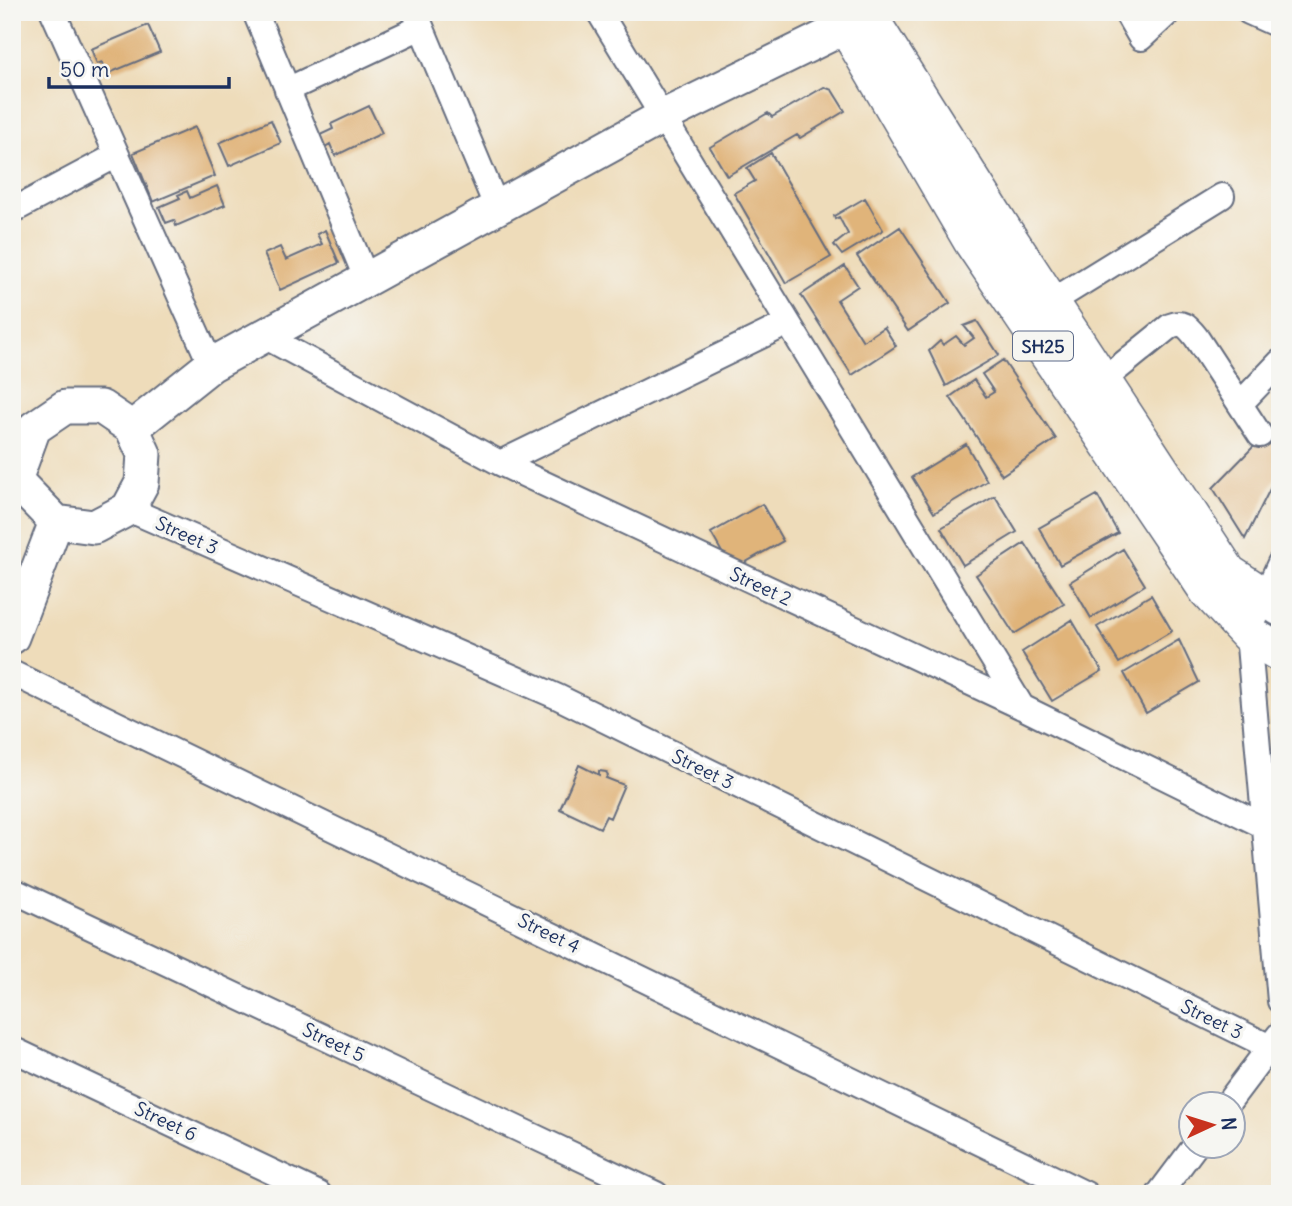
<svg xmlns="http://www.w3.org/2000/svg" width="1292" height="1206" font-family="Delius,sans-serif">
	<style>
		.building { fill: #e0b47a }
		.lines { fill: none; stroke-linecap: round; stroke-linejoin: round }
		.street-casing { stroke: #656c7e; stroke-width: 28 }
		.secondary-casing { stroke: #656c7e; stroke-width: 37 }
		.primary-casing { stroke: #656c7e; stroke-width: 40 }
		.street { stroke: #fff; stroke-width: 24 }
		.secondary { stroke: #fff; stroke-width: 33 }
		.primary { stroke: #fff; stroke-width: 37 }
		.labels { text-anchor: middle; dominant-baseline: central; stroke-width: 7; stroke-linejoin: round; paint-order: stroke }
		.shield { fill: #f6f6f2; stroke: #5d6b8a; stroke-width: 2 }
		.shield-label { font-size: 18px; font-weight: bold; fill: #1b2f5e }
		.street-label { font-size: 19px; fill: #1b2f5e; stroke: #f6f6f2 }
	</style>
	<rect width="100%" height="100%" fill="#f6f6f2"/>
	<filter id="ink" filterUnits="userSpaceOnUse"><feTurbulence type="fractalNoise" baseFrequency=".0143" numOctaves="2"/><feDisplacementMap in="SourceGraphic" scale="14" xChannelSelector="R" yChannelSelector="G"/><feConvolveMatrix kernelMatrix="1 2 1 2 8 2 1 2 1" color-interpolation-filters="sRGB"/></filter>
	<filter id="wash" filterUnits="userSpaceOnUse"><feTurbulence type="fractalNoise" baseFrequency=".00686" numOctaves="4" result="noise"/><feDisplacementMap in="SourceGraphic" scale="28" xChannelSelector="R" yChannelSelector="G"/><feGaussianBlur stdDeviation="1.57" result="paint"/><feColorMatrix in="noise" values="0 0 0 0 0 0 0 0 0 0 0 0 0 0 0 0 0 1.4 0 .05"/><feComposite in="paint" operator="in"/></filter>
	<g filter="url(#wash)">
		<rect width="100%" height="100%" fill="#eedcba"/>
		<g id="blocks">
			<!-- building -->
			<path class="building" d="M148,25L160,52L107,74L102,62L97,64L91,49Z
				M824,87L832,90L845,111L800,138L797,135L727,176L710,147L768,113L772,117Z
				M369,106L382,133L335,156L330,144L325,147L320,135L333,129L331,124Z
				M271,120L281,143L229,166L219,143Z
				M195,127L215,176L153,202L133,153Z
				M771,153L831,257L786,283L734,193L755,181L747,168Z
				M217,186L225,205L176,226L174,220L166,223L159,207L180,198L178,195L187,191L190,198Z
				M865,198L883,230L842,255L834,245L848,234L839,217L835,219L834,216Z
				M900,227L950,303L908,331L857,256Z
				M325,230L339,263L280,290L264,254L280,247L286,260L322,244L317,234Z
				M845,266L858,286L837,300L863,341L884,327L896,346L852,375L801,295Z
				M977,321L999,355L946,386L929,351L940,341L943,345L956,336L964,345L974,338L964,326Z
				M1003,360L1056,439L1002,475L950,397L974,380L986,397L994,392L982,374Z
				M1275,431L1280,439V469L1245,539L1213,488L1252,448Z
				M966,444L987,481L934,513L912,477Z
				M1097,495L1118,533L1060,565L1039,528Z
				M995,496L1017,532L963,565L941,528Z
				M762,504L783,541L732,570L711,533Z
				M1025,543L1064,604L1014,634L976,575Z
				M1123,549L1145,585L1091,618L1070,582Z
				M1151,595L1172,631L1119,663L1097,627Z
				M1072,620L1102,671L1052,701L1022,652Z
				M1179,640L1199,682L1146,713L1124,673Z
				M1280,740V765H1277V741Z
				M579,765L599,775V771L606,772L608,775L606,778L624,785L610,818L606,816L600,828L560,809Z"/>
		</g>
	</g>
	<g filter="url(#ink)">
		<use href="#blocks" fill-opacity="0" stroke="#656c7e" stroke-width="2"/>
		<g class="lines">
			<!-- street casing -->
			<g class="street-casing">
				<path id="street" d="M53,12L211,365
					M255,12L367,280
					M415,12L497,208
					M599,12L1022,707
					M1126,12L1141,38L1169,12
					M1249,12L1280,26
					M287,90L421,27
					M12,211L117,155
					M1051,302L1222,196
					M264,336L500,463L1022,707L1264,826
					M1102,381L1170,326C1183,321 1187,326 1196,337L1260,435
					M1240,404L1280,362
					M500,463L788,323
					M128,509L558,697L1270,1047
					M1280,563L1248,634L1280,1001
					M12,673L1086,1194
					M12,890L656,1194
					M12,1049L319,1194
					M1227,1104L1279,1035
					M1159,1194L1195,1146"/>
			</g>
			<!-- secondary casing -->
			<g class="secondary-casing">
				<path id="secondary" d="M65,407H101L132,428L144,454L142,483L128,509L94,527L56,522L15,480L34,428Z
					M132,428L211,365L662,117L868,16
					M12,637L56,522"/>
			</g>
			<!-- primary casing -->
			<g class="primary-casing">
				<path id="primary" d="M838,12L972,241L1208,591L1248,634L1280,653
					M870,19L1003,230L1228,573L1280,607"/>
			</g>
			<!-- street -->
			<use href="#street" class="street"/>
			<!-- secondary -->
			<use href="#secondary" class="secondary"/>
			<!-- primary -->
			<use href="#primary" class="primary"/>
		</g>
	</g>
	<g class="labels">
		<!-- shield labels -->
		<rect class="shield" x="1013" y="331.5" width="60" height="29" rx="5"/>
		<g class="shield-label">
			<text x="1043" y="346">SH25</text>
		</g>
		<!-- street labels -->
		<g class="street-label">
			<text transform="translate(187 535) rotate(24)">Street 3</text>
			<text transform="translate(761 586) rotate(25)">Street 2</text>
			<text transform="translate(703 769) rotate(26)">Street 3</text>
			<text transform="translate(549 933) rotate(26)">Street 4</text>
			<text transform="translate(1212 1019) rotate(26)">Street 3</text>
			<text transform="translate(334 1042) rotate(25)">Street 5</text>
			<text transform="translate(166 1121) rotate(25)">Street 6</text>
		</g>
	</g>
	<!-- margin -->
	<rect width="1292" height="1206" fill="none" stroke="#f6f6f2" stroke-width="42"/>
	<!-- north arrow -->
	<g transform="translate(1212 1125) rotate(86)"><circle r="33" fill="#f6f6f2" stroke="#9ea6b7" stroke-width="2"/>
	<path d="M0-5L12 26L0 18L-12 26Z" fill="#c8321e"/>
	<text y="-10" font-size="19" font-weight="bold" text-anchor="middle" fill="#1b2f5e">N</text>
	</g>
	<!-- scale -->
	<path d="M49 77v10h180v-10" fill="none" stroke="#1b2f5e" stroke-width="3.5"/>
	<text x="60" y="77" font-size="21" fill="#1b2f5e" stroke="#f6f6f2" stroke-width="5" paint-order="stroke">50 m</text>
</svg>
